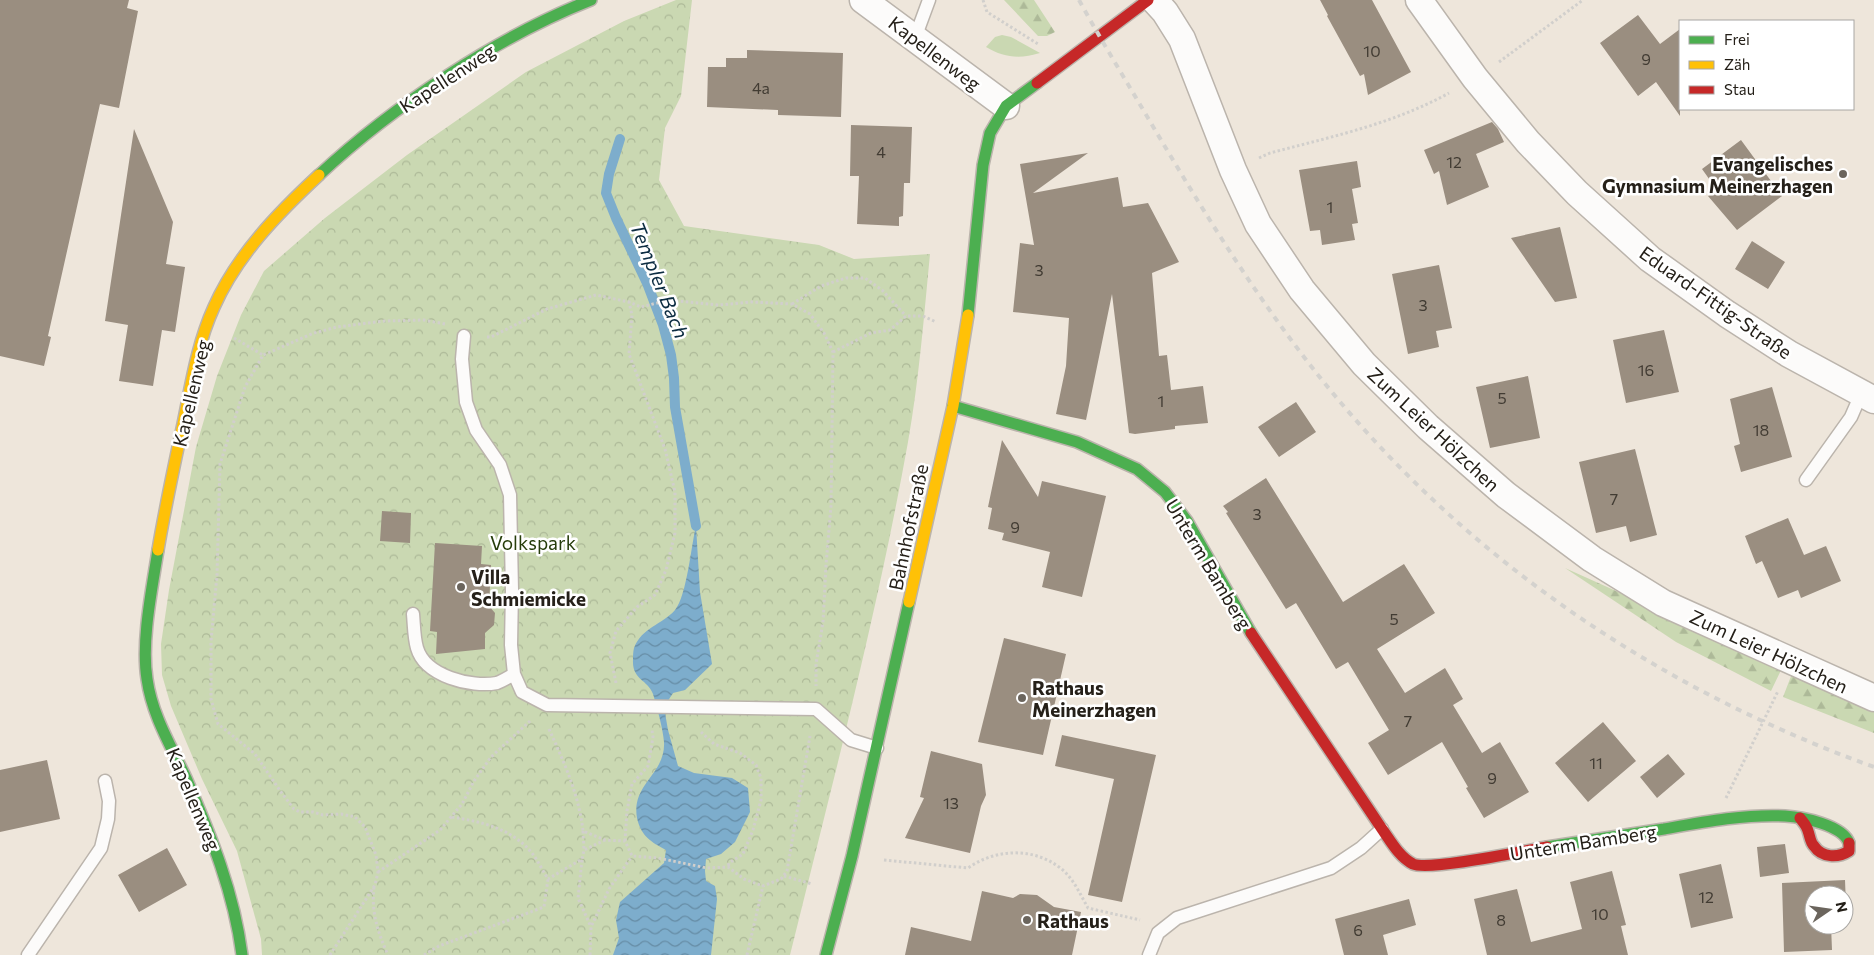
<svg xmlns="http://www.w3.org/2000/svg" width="1874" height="955" font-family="Commissioner,sans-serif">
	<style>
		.green { fill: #cad8b2 }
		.forest { fill: url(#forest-firs) }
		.park { fill: url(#park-crowns) }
		.water { fill: url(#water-waves) }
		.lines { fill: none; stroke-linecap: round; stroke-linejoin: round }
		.stream { stroke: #7dadcc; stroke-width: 10 }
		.building { fill: #9a8e80 }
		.lane-casing { stroke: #bbb4ac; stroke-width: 15 }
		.street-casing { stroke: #bbb4ac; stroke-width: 29 }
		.fast-casing { stroke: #bbb4ac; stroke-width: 14 }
		.slow-casing { stroke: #bbb4ac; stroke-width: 14 }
		.jam-casing { stroke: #bbb4ac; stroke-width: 14 }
		.path { stroke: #d1cfcc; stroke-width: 3; stroke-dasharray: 2.5 2.5; stroke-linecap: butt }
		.lane { stroke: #fcfbfa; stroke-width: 12 }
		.street { stroke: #fcfbfa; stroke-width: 26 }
		.fast { stroke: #4caf50; stroke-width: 11 }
		.slow { stroke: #ffc107; stroke-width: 11 }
		.jam { stroke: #c62828; stroke-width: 11 }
		.rail { stroke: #d4d2ce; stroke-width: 4; stroke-dasharray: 6 6; stroke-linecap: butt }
		.path-bridge { stroke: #d1cfcc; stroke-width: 3; stroke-dasharray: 2.5 2.5; stroke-linecap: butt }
		.poi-dot { fill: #6b655d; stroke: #fff; stroke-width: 2 }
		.labels { text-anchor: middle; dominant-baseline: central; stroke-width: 5; stroke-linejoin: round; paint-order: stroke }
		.number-label { font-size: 16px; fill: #423c33 }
		.street-label { font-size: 19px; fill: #252019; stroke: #fff }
		.poi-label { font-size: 19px; font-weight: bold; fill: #252019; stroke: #fff; text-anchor: start }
		.park-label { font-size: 19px; fill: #263d0b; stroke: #fff }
		.water-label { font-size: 20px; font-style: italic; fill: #0d2d42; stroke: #fff }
	</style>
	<defs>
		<pattern id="forest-firs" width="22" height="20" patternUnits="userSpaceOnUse" patternTransform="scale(1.25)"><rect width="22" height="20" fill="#cad8b2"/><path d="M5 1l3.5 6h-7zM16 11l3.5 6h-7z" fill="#adb998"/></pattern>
		<pattern id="park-crowns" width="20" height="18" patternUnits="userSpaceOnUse" patternTransform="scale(1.25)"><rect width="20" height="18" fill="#cad8b2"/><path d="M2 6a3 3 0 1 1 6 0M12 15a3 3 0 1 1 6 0" fill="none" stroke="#adb998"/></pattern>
		<pattern id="water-waves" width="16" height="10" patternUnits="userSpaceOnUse" patternTransform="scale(1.25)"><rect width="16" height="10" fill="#7dadcc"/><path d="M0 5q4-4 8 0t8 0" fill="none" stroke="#668ca5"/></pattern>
	</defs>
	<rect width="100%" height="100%" fill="#eee6db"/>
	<!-- green -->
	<path class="green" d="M1002,35L1011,37L1040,53C1020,59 1004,58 986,47L995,37Z"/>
	<!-- forest -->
	<path class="forest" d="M1004,0H1034L1055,32L1047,36H1038Z
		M1565,568L1783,666L1771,691L1676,642Z
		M1793,671L1874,705V733L1783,697Z"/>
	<!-- park -->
	<path class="park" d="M676,0H692L681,96L665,128L659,180L684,226L819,245L854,259L930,254C924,316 919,380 908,442C877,615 832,785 790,955H262L261,939L237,851L202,779L171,706L162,675L161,644L169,590L196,447L217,376L241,315L264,271L325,218L407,155L526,72L624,21Z"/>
	<!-- water -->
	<path class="water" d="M696,526L700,592L712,664L685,690L673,693L664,707L668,730L678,766L694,773L732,778L748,788L750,812L735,842L721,854L706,859L705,871L706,881L715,886L717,899L711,955H613L619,938L616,920L620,902L664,863L666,850C651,842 641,836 637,818C631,784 666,774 664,742C663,729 657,707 653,694C647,679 632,680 633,660C633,656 633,652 634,648C642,627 662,625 675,610C687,595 691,546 696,526Z"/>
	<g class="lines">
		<!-- stream -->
		<path class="stream" d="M620,139L609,174L606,193L616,218L647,283L663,325L671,355L674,378L675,407L696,526"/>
	</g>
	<!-- building -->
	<path class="building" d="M0,0H129L127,8L138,11L119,108L100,104L48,336L51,337L44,366L0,356Z
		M1320,0H1372L1411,72L1368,95L1364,74L1360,76L1327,16L1328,15Z
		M1638,15L1660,44L1680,29V116L1656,82L1638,96L1600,43Z
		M747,50L843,53L841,117L778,115V110L707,107L708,67H726V58H747Z
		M1492,122L1498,129L1504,142L1476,154L1489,187L1447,205L1439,171L1434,174L1424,150Z
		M851,125L912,127L910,183H904L903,216L899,217V226L857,224L859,176H850Z
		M134,129L173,222L166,264L185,267L175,332L162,330L153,386L119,381L128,325L105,321Z
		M1741,140L1782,196L1737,230L1708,196L1717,190L1702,169Z
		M1088,153L1033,193L1118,177L1123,207L1148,203L1179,262L1152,273L1159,356L1167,355L1171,390L1203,386L1208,423L1175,426V429L1135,434L1129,433L1112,294L1086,420L1056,414L1066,366L1069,318L1013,312L1020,243L1034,245L1020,164Z
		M1357,161L1361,187L1352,189L1358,223L1352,224L1355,240L1322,245L1320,230L1310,231L1299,170Z
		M1560,227L1577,298L1555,302L1511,238Z
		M1752,241L1785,262L1768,289L1735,269Z
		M1439,265L1452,328L1436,331L1439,347L1408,354L1392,274Z
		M1664,330L1679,392L1626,403L1613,340Z
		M1528,376L1540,438L1490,448L1476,387Z
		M1772,387L1792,457L1741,472L1734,446L1740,444L1730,399Z
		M1296,402L1316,432L1279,457L1258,427Z
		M1002,440L1038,497L1042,481L1106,496L1082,597L1042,587L1050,552L1002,540L1004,533L988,529L992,508L988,507Z
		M1635,449L1657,535L1630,542L1626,526L1596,533L1579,462Z
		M1266,478L1343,602L1404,564L1435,613L1377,649L1405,693L1445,668L1463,699L1453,705L1482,753L1500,742L1529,792L1484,818L1466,788L1468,787L1442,742L1388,775L1368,743L1389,730L1348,662L1336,669L1296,603L1286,609L1226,513L1228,512L1223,506Z
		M382,511L411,513L410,543L380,541Z
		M1788,518L1804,555L1826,546L1841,581L1801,598L1798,590L1778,598L1762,561L1756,564L1745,536Z
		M435,543L482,546L481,564L491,565L489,606L495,613L494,625L485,633V649L436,654L437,632L430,631Z
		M1004,638L1066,654L1043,755L978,742Z
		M1603,722L1636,761L1588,802L1555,763Z
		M1062,735L1156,755L1122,902L1088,895L1114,779L1055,766Z
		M931,751L982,764L986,795L981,806L970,853L905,838L924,798L920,797Z
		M1668,754L1685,774L1657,798L1640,777Z
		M47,760L60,819L0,832V770Z
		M1785,844L1789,873L1760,877L1757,847Z
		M167,848L187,885L139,912L118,875Z
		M1721,864L1733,918L1691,928L1679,874Z
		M1612,871L1626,925L1621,926L1628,955H1487L1474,899L1517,889L1531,942L1582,929L1570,882Z
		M1845,880L1846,906H1844V895H1814V925H1831L1832,950L1784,952L1782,883Z
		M982,891L1013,898L1020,894L1037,895L1054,907L1081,912L1072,955H905L911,927L971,941Z
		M1409,899L1416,925L1383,935L1388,955H1344L1335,919Z"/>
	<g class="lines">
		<!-- lane casing -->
		<g class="lane-casing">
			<path id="lane" d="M915,38L929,0
				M464,336L462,359L466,402L476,430L500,465L510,495L512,590L511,645L514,674L522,692L547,705L816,709L851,740L877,748
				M1806,480L1851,417L1861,394
				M413,614C414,625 414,638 417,648C425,676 471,688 497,683C502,681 509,677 514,674
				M28,955L101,848L108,819L109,801L105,781
				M1149,955L1158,933L1177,918L1331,868L1361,848L1382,829"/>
		</g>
		<!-- street casing -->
		<g class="street-casing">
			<path id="street" d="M863,0L1006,106
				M1154,0L1165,12L1182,39L1233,170L1258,224L1302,290L1364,364L1428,427L1506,495L1592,559L1663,603L1874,698
				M1419,0L1475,78L1528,142L1577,193L1650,259L1727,314L1789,354L1874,400"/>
		</g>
		<!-- fast casing -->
		<g class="fast-casing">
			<path id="fast" d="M319,175C393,106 497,37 591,0
				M968,315L983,165L990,133L1006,106L1037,83
				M953,406L1077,442L1137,469L1165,492L1187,521L1251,633
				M158,550C152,589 141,641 147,679C152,715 171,746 186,778C211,836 234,892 242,955
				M1547,847C1586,841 1625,835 1664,829C1703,822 1745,814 1785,816C1802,817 1843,825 1849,843
				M826,955L852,856L909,602"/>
		</g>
		<!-- slow casing -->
		<g class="slow-casing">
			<path id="slow" d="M158,550C165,508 174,466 183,424C191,385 197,344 214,307C237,255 278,213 319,175
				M909,602L953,406L968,315"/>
		</g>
		<!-- jam casing -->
		<g class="jam-casing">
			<path id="jam" d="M1037,83L1148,0
				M1251,633L1382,829C1390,840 1399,857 1413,864C1429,871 1524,851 1547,847
				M1800,818C1803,822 1807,826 1808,831C1810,836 1810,842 1814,846C1822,858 1838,858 1849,851V843"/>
		</g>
		<!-- path -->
		<path class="path" d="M983,0L987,12L1038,44
			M1499,62L1583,0
			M1259,158L1270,153C1330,137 1393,124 1449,93
			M792,304L821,286L846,278H865L882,290L906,316
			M487,337H491L547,309L596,295L629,302L641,307L669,300L719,305L751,302L792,304L810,314L824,333L833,352L831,506L826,565L823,622L816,664V686
			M234,338L263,355
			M833,352L871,333L890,330L906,316H923L936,322
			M616,683L610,653L616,631L637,607L655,595L666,570L675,533V492L665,449L629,354L632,315L629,302
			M549,729C564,762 579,795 583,831L605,840L625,841L632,856L658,858L707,868L728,867L744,879L763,886
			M701,732L714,744L740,753L756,765L761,778V800L753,830L743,854L729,863L728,867
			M452,817C482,822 511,828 532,853C538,861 543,871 548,879L582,859L584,850L605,840
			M583,831L584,850
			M625,841L627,811L632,784L648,766L653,737L652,730
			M582,860L578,898L591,927
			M884,860L968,868C995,849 1032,847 1059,867C1073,877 1080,894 1088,908L1140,920
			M378,872L440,830L462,804L474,781L491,757L530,721
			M784,876L812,884
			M374,887C371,912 378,933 388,955
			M330,955L375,885L378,872L376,855L365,827L355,817L341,814L323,815L313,812H300L294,809L281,792L255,754L218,724L211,699V641L217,575L220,464L245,387L263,355L314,333L337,327L384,321L424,320L445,324
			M424,955L439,946L544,907L548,879
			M590,955L591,927L609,889L632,856
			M747,955L763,886L781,879L787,871L810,736"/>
		<!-- lane -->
		<use href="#lane" class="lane"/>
		<!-- street -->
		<use href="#street" class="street"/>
		<!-- fast -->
		<use href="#fast" class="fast"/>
		<!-- slow -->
		<use href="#slow" class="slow"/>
		<!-- jam -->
		<use href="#jam" class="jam"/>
		<!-- rail -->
		<path class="rail" d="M1079,0C1101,40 1125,79 1148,118C1210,223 1274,327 1354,418C1495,579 1675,695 1874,767"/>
		<!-- path-bridge -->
		<path class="path-bridge" d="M1726,798L1778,691"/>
	</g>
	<!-- markers -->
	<g class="poi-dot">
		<circle cx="1843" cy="174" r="5"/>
		<circle cx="461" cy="587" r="5"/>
		<circle cx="1022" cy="698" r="5"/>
		<circle cx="1027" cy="920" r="5"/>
	</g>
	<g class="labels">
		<!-- number labels -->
		<g class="number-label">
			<text x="1372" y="50">10</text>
			<text x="1646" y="58">9</text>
			<text x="761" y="87">4a</text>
			<text x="881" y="151">4</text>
			<text x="1454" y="161">12</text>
			<text x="1330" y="206">1</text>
			<text x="1039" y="269">3</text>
			<text x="1423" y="304">3</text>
			<text x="1646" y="369">16</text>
			<text x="1502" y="397">5</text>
			<text x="1161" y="400">1</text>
			<text x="1761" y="429">18</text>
			<text x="1614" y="498">7</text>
			<text x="1257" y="513">3</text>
			<text x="1015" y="526">9</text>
			<text x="1394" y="618">5</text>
			<text x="1408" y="720">7</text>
			<text x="1596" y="762">11</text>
			<text x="1492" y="777">9</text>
			<text x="951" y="802">13</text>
			<text x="1706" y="896">12</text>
			<text x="1600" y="913">10</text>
			<text x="1501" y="919">8</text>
			<text x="1358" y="929">6</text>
		</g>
		<!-- street labels -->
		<g class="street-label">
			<text transform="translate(935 53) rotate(37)">Kapellenweg</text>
			<text transform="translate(447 78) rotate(-33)">Kapellenweg</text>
			<text transform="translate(1716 302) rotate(35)">Eduard-Fittig-Straße</text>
			<text transform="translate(191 393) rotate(-77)">Kapellenweg</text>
			<text transform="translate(1434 429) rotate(43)">Zum Leier Hölzchen</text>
			<text transform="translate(908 527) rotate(-78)">Bahnhofstraße</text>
			<text transform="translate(1209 564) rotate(59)">Unterm Bamberg</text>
			<text transform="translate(1769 651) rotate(25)">Zum Leier Hölzchen</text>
			<text transform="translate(194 799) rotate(67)">Kapellenweg</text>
			<text transform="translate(1583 842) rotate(-9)">Unterm Bamberg</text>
		</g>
		<!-- poi labels -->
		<g class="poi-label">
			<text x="1833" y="163" text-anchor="end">Evangelisches<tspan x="1833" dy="22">Gymnasium Meinerzhagen</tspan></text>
			<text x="471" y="576">Villa<tspan x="471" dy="22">Schmiemicke</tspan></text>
			<text x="1032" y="687">Rathaus<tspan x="1032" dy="22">Meinerzhagen</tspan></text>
			<text x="1037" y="920">Rathaus</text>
		</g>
		<!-- park labels -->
		<g class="park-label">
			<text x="533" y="542">Volkspark</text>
		</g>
		<!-- water labels -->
		<g class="water-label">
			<text transform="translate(660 280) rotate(68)">Templer Bach</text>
		</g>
	</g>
	<!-- legend -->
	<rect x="1679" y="20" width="175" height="90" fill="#ffffff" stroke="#a8a6a3"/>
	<rect x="1689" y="36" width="25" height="8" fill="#4caf50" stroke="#a8a6a3"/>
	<text x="1724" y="45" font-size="15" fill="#252019">Frei</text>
	<rect x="1689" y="61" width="25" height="8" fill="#ffc107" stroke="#a8a6a3"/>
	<text x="1724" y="70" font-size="15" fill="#252019">Zäh</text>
	<rect x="1689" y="86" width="25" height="8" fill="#c62828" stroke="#a8a6a3"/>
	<text x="1724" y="95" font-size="15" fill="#252019">Stau</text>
	<!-- north arrow -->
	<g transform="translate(1829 910) rotate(77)"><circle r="24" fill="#ffffff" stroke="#a8a6a3"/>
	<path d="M0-4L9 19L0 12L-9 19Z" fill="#6b655d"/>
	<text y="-8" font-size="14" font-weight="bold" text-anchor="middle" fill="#252019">N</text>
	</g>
</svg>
